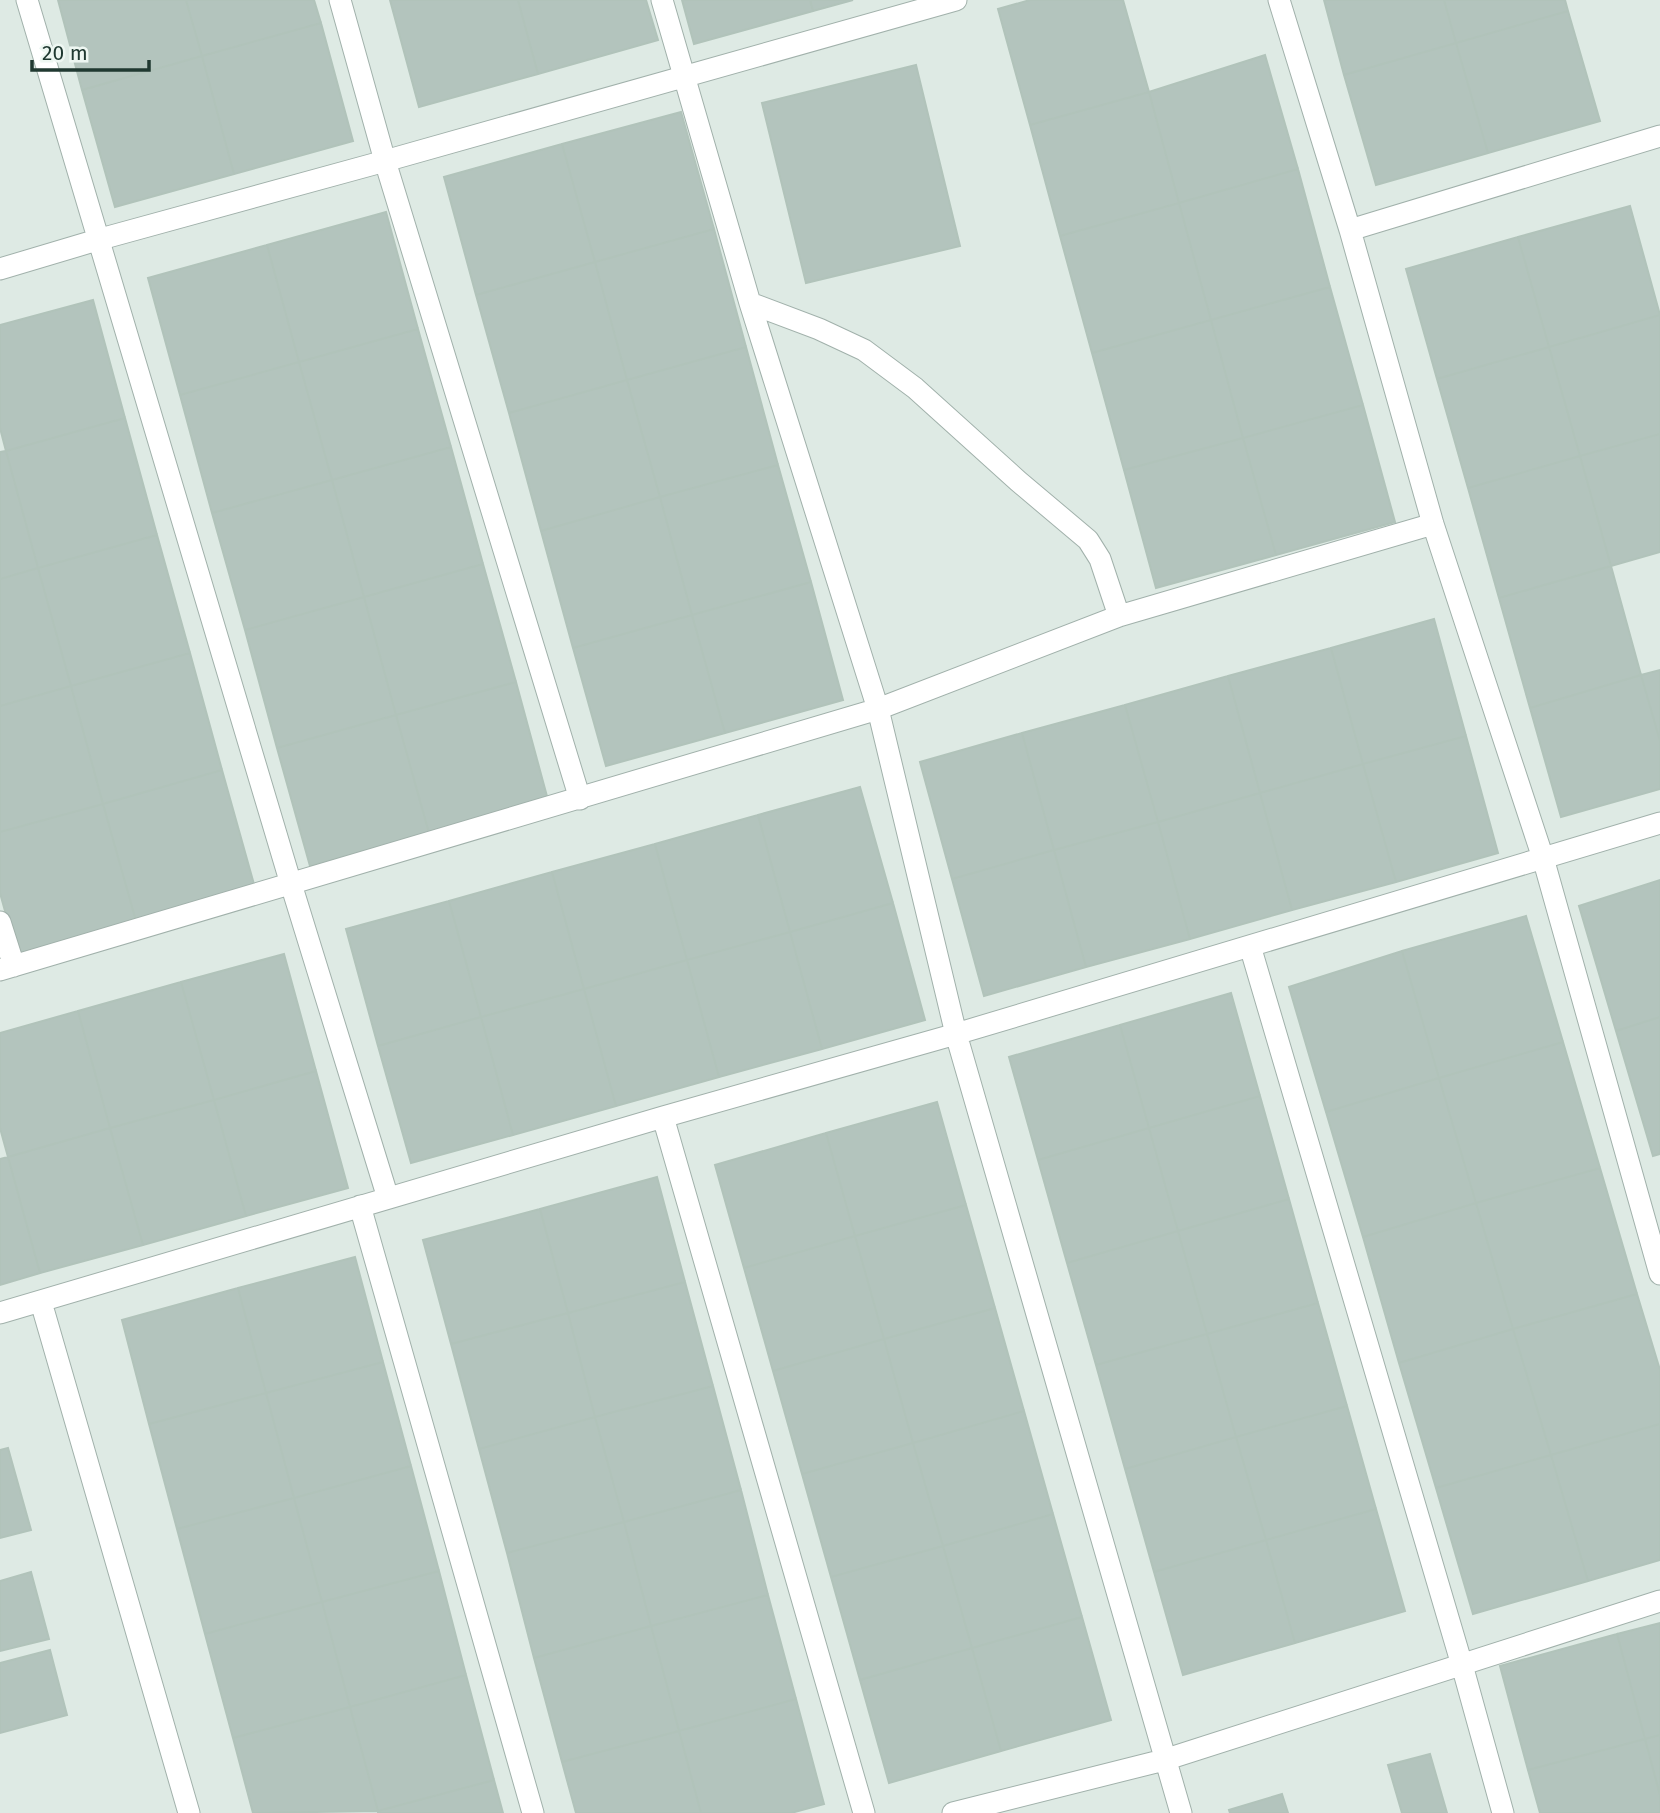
<svg xmlns="http://www.w3.org/2000/svg" width="1660" height="1813" font-family="'Fira Sans',sans-serif">
	<style>
		.building { fill: #b3c4bd; stroke: #b1c3ba; stroke-width: 2 }
		.lines { fill: none; stroke-linecap: round; stroke-linejoin: round }
		.minor-casing { stroke: #a1b1ab; stroke-width: 23 }
		.minor { stroke: #fff; stroke-width: 21 }
	</style>
	<rect width="100%" height="100%" fill="#deeae4"/>
	<!-- building -->
	<path class="building" d="M58,0H186L202,56L82,90Z
		M186,0H314L321,23L202,56Z
		M390,0H518L538,74L419,107Z
		M518,0H646L658,40L538,74Z
		M682,0H810L813,11L694,44Z
		M810,0H853L813,11Z
		M1030,0H1123L1149,92L1030,125L998,9Z
		M1324,0H1444L1456,43L1344,75Z
		M1444,0H1565L1568,11L1456,43Z
		M1568,11L1600,121L1488,153L1456,43Z
		M321,23L353,141L234,174L202,56Z
		M1456,43L1488,153L1376,185L1344,75Z
		M1265,55L1298,169L1179,203L1149,92Z
		M202,56L234,174L115,207L82,90Z
		M916,65L960,246L806,283L762,103Z
		M1149,92L1179,203L1060,236L1030,125Z
		M681,112L714,229L595,262L562,144Z
		M562,144L595,262L476,295L444,177Z
		M1298,169L1330,287L1211,320L1179,203Z
		M1179,203L1211,320L1092,353L1060,236Z
		M1630,206L1660,315L1549,347L1518,237Z
		M386,212L418,329L299,362L267,245Z
		M714,229L746,347L627,380L595,262Z
		M1518,237L1549,347L1437,379L1406,269Z
		M267,245L299,362L180,395L148,278Z
		M595,262L627,380L509,413L476,295Z
		M1330,287L1363,405L1243,438L1211,320Z
		M93,300L125,418L6,451L0,428V325Z
		M1660,315V434L1580,456L1549,347Z
		M1211,320L1243,438L1124,470L1092,353Z
		M418,329L451,447L332,480L299,362Z
		M746,347L778,465L660,497L627,380Z
		M1549,347L1580,456L1468,488L1437,379Z
		M299,362L332,480L212,513L180,395Z
		M627,380L660,497L541,531L509,413Z
		M1363,405L1395,522L1276,555L1243,438Z
		M125,418L157,535L38,568L6,451Z
		M1660,434V552L1611,566L1580,456Z
		M1243,438L1276,555L1156,588L1124,470Z
		M451,447L483,564L364,597L332,480Z
		M6,451L38,568L0,579V452Z
		M1580,456L1611,566L1499,598L1468,488Z
		M778,465L811,582L692,615L660,497Z
		M332,480L364,597L245,630L212,513Z
		M660,497L692,615L573,648L541,531Z
		M157,535L190,653L71,686L38,568Z
		M483,564L516,682L396,715L364,597Z
		M1611,566L1641,675L1530,708L1499,598Z
		M38,568L71,686L0,706V579Z
		M811,582L843,700L725,733L692,615Z
		M364,597L396,715L277,748L245,630Z
		M692,615L725,733L606,766L573,648Z
		M1434,619L1466,736L1363,764L1331,648Z
		M1331,648L1363,764L1260,793L1228,676Z
		M190,653L222,770L103,804L71,686Z
		M1660,670V741L1641,675Z
		M1641,675L1660,741V789L1561,817L1530,708Z
		M1228,676L1260,793L1158,822L1125,705Z
		M516,682L548,800L429,833L396,715Z
		M71,686L103,804L0,832V706Z
		M1125,705L1158,822L1054,850L1022,733Z
		M396,715L429,833L310,866L277,748Z
		M1022,733L1054,850L952,879L920,762Z
		M1466,736L1498,853L1396,882L1363,764Z
		M1363,764L1396,882L1292,910L1260,793Z
		M222,770L255,888L136,921L103,804Z
		M860,787L893,903L790,932L758,815Z
		M1260,793L1292,910L1190,939L1158,822Z
		M103,804L136,921L17,954L0,893V832Z
		M758,815L790,932L687,960L655,844Z
		M1158,822L1190,939L1086,967L1054,850Z
		M655,844L687,960L584,989L552,872Z
		M1054,850L1086,967L984,996L952,879Z
		M552,872L584,989L481,1017L449,901Z
		M1660,880V1017L1616,1031L1579,906Z
		M449,901L481,1017L378,1046L346,929Z
		M893,903L925,1020L822,1049L790,932Z
		M1526,916L1563,1042L1439,1078L1402,951Z
		M790,932L822,1049L719,1077L687,960Z
		M1402,951L1439,1078L1326,1112L1289,987Z
		M284,954L316,1071L214,1100L181,982Z
		M687,960L719,1077L616,1106L584,989Z
		M181,982L214,1100L110,1128L78,1011Z
		M584,989L616,1106L513,1135L481,1017Z
		M1231,993L1260,1096L1149,1128L1120,1025Z
		M78,1011L110,1128L8,1157L0,1128V1033Z
		M481,1017L513,1135L411,1163L378,1046Z
		M1660,1017V1154L1653,1156L1616,1031Z
		M1120,1025L1149,1128L1038,1160L1009,1057Z
		M1563,1042L1600,1168L1476,1203L1439,1078Z
		M316,1071L348,1188L246,1216L214,1100Z
		M1439,1078L1476,1203L1363,1237L1326,1112Z
		M1260,1096L1289,1199L1178,1231L1149,1128Z
		M214,1100L246,1216L143,1245L110,1128Z
		M937,1102L966,1205L855,1236L826,1133Z
		M110,1128L143,1245L40,1273L8,1157Z
		M1149,1128L1178,1231L1067,1263L1038,1160Z
		M826,1133L855,1236L744,1268L715,1165Z
		M8,1157L40,1273L0,1285V1159Z
		M1600,1168L1637,1294L1513,1329L1476,1203Z
		M657,1177L685,1282L568,1313L540,1209Z
		M1289,1199L1318,1303L1207,1334L1178,1231Z
		M1476,1203L1513,1329L1399,1363L1363,1237Z
		M966,1205L995,1308L884,1339L855,1236Z
		M540,1209L568,1313L451,1344L423,1240Z
		M1178,1231L1207,1334L1096,1365L1067,1263Z
		M855,1236L884,1339L773,1371L744,1268Z
		M355,1257L383,1362L266,1393L238,1288Z
		M685,1282L713,1386L595,1417L568,1313Z
		M238,1288L266,1393L149,1424L122,1320Z
		M1637,1294L1660,1370V1424L1551,1455L1513,1329Z
		M1318,1303L1347,1406L1236,1437L1207,1334Z
		M995,1308L1024,1411L913,1443L884,1339Z
		M568,1313L595,1417L479,1449L451,1344Z
		M1513,1329L1551,1455L1436,1488L1399,1363Z
		M1207,1334L1236,1437L1125,1469L1096,1365Z
		M884,1339L913,1443L802,1474L773,1371Z
		M383,1362L411,1466L294,1498L266,1393Z
		M713,1386L741,1490L624,1522L595,1417Z
		M266,1393L294,1498L177,1529L149,1424Z
		M1347,1406L1376,1509L1266,1540L1236,1437Z
		M1024,1411L1053,1514L943,1546L913,1443Z
		M595,1417L624,1522L507,1553L479,1449Z
		M1660,1424V1560L1588,1581L1551,1455Z
		M1236,1437L1266,1540L1154,1572L1125,1469Z
		M913,1443L943,1546L831,1577L802,1474Z
		M8,1448L31,1530L0,1538V1450Z
		M1551,1455L1588,1581L1473,1614L1436,1488Z
		M411,1466L439,1571L322,1602L294,1498Z
		M741,1490L768,1595L651,1626L624,1522Z
		M294,1498L322,1602L205,1634L177,1529Z
		M1376,1509L1405,1611L1295,1643L1266,1540Z
		M1053,1514L1082,1617L972,1648L943,1546Z
		M624,1522L651,1626L534,1658L507,1553Z
		M1266,1540L1295,1643L1183,1675L1154,1572Z
		M943,1546L972,1648L860,1680L831,1577Z
		M439,1571L466,1675L350,1707L322,1602Z
		M31,1572L49,1639L0,1651V1581Z
		M768,1595L796,1699L679,1731L651,1626Z
		M322,1602L350,1707L233,1738L205,1634Z
		M1082,1617L1111,1720L1001,1751L972,1648Z
		M1660,1623V1735L1645,1739L1617,1634Z
		M651,1626L679,1731L562,1762L534,1658Z
		M1617,1634L1645,1739L1528,1770L1500,1666Z
		M972,1648L1001,1751L889,1783L860,1680Z
		M50,1650L67,1715L0,1733V1663Z
		M466,1675L494,1780L378,1811L350,1707Z
		M796,1699L824,1804L791,1813H701L679,1731Z
		M350,1707L378,1811L253,1813L233,1738Z
		M679,1731L701,1813H576L562,1762Z
		M1660,1735V1795L1645,1739Z
		M1645,1739L1660,1795V1813H1540L1528,1770Z
		M1430,1754L1447,1813H1402L1388,1765Z
		M494,1780L503,1813H378V1811Z
		M1282,1794L1288,1813H1230L1229,1810Z"/>
	<g class="lines">
		<!-- minor casing -->
		<g class="minor-casing">
			<path id="minor" d="M27,0L291,884L388,1198
				M340,0L385,161L580,799
				M662,0L750,303L878,709L956,1034L1181,1813
				M1279,0L1350,230L1433,524L1543,858L1660,1274
				M1350,230L1660,136
				M0,269L97,240L385,161L956,0
				M750,303L819,329L864,350L915,388L1018,481L1088,540L1100,559L1119,616
				M0,922L14,966
				M1250,946L1462,1665L1503,1813
				M0,970L878,709L1119,616L1433,524
				M663,1117L864,1813
				M360,1206L533,1813
				M41,1302L189,1813
				M0,1313L663,1117L956,1034L1660,823
				M953,1813L1164,1760L1660,1601"/>
		</g>
		<!-- minor -->
		<use href="#minor" class="minor"/>
	</g>
	<!-- scale -->
	<path d="M32 60v10h117v-10" fill="none" stroke="#203931" stroke-width="3.5"/>
	<text x="42" y="60" font-size="21" fill="#203931" stroke="#eef7f2" stroke-width="5" paint-order="stroke">20 m</text>
</svg>
